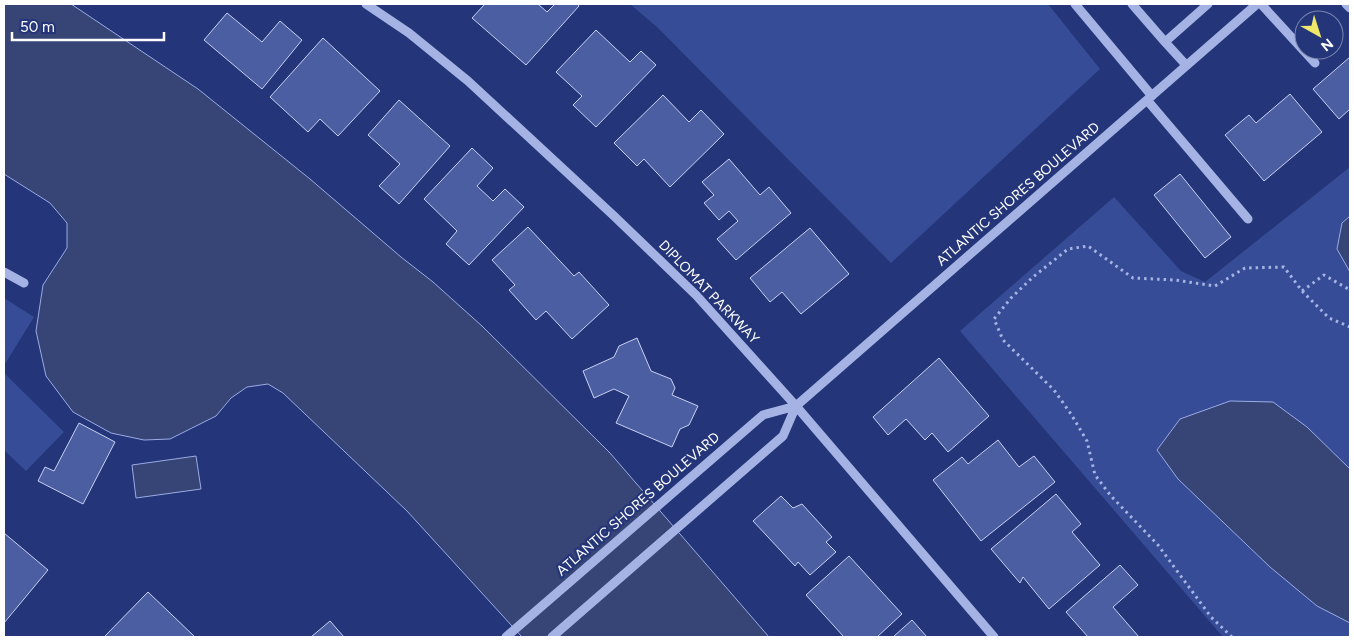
<svg xmlns="http://www.w3.org/2000/svg" width="1354" height="641" font-family="Figtree,sans-serif">
	<style>
		.green { fill: #374c96 }
		.water { fill: #364476; stroke: #9aabe5 }
		.building { fill: #4c5ea2; stroke: #c8d1f3 }
		.lines { fill: none; stroke-linecap: round; stroke-linejoin: round }
		.path { stroke: #a5b3e4; stroke-width: 3; stroke-dasharray: 2.5 4; stroke-linecap: butt }
		.minor { stroke: #a5b3e4; stroke-width: 9 }
		.labels { text-anchor: middle; dominant-baseline: central; stroke-width: 4.5; stroke-linejoin: round; paint-order: stroke }
		.street-label { font-size: 14px; fill: #fff; stroke: #243579 }
	</style>
	<rect width="100%" height="100%" fill="#243579"/>
	<!-- green -->
	<path class="green" d="M630,4H1048L1100,69L891,263L658,28Z
		M1350,167V637H1223L960,331L1114,197L1181,271L1205,282Z
		M4,298L34,317L5,364H4Z
		M4,373L64,432L26,471L4,450Z"/>
	<!-- water -->
	<path class="water" d="M4,4H71L198,89L310,179L401,257L433,282L482,326L610,453L769,637H522L407,511L283,393L268,384L247,387L231,398L216,416L170,439L144,440L111,433L73,412L46,376L36,331L43,285L67,248V223L50,203L4,174Z
		M1350,216V272L1337,249L1342,223Z
		M1230,401L1273,402L1307,427L1350,469V623L1317,606L1270,567L1178,479L1157,450L1180,419Z
		M196,456L201,489L136,498L132,465Z"/>
	<!-- building -->
	<path class="building" d="M485,4H538L547,12L555,4H577L579,6L526,65L472,18Z
		M227,13L262,42L280,21L302,40L262,89L204,40Z
		M596,30L630,62L641,51L656,65L596,127L573,105L582,96L556,72Z
		M323,38L380,91L338,136L320,119L308,132L270,97Z
		M1350,57V109L1339,119L1313,89Z
		M1290,94L1322,132L1264,181L1225,135L1249,115L1256,123Z
		M663,95L689,122L701,110L724,134L670,187L644,159L637,166L614,143Z
		M399,100L450,146L399,204L379,186L400,164L368,135Z
		M472,148L493,168L477,186L493,201L505,189L524,207L469,265L446,244L457,231L424,199Z
		M729,159L760,195L769,187L791,213L736,260L717,239L738,221L729,211L719,220L704,203L714,195L702,182Z
		M1180,174L1231,237L1205,258L1154,195Z
		M528,227L574,276L579,272L609,305L572,339L546,311L536,320L509,290L515,285L492,260Z
		M810,228L849,274L801,314L782,292L770,302L750,278Z
		M637,338L651,371L671,379L675,388L672,395L698,406L689,425L680,429L672,447L616,423L629,396L614,389L594,398L583,371L614,357L619,346Z
		M939,358L989,416L948,452L932,433L925,440L906,419L888,435L873,417Z
		M79,423L115,442L83,504L38,481L45,467L54,471Z
		M998,440L1019,467L1034,456L1055,482L981,541L933,480L962,457L968,464Z
		M1056,494L1081,524L1072,532L1100,565L1049,609L1023,577L1020,583L991,549Z
		M781,496L793,508L802,504L832,537L826,542L836,552L810,575L798,562L795,566L753,521Z
		M4,533L48,570L4,623Z
		M849,556L902,614L877,637H844L806,595Z
		M1120,565L1138,585L1113,607L1139,637H1088L1066,612Z
		M148,592L195,637H104Z
		M912,620L927,637H893Z
		M330,621L344,637H311Z"/>
	<g class="lines">
		<!-- path -->
		<path class="path" d="M1302,291L1324,275L1350,290
			M1232,637L1211,617L1158,545L1111,496L1095,475L1087,441L1071,414L1054,390L1003,340L994,319L1011,298L1033,277L1068,249L1088,246L1133,278L1175,280L1215,286L1245,268L1284,267L1302,291L1329,318L1350,327"/>
		<!-- minor -->
		<path class="minor" d="M366,4L409,33L468,81L614,216L696,295L796,406L994,637
			M1075,4L1152,96
			M1132,4L1165,42
			M1261,4L1315,63
			M1346,4L1350,8
			M1186,65L1165,42L1208,4
			M1147,100L1248,219
			M4,272L24,283
			M506,637L763,415L796,406L1257,4
			M552,637L783,436L796,406"/>
	</g>
	<g class="labels">
		<!-- street labels -->
		<g class="street-label">
			<text transform="translate(1018 194) rotate(-41)">ATLANTIC SHORES BOULEVARD</text>
			<text transform="translate(709 292) rotate(46)">DIPLOMAT PARKWAY</text>
			<text transform="translate(638 504) rotate(-41)">ATLANTIC SHORES BOULEVARD</text>
		</g>
	</g>
	<!-- border -->
	<rect width="1354" height="641" fill="none" stroke="#ffffff" stroke-width="10"/>
	<!-- north arrow -->
	<g transform="translate(1319 35) rotate(141)"><circle r="24" fill="#243579" stroke="#7c86af"/>
	<path d="M0-4L9 19L0 12L-9 19Z" fill="#eee769"/>
	<text y="-8" font-size="14" font-weight="bold" text-anchor="middle" fill="#ffffff">N</text>
	</g>
	<!-- scale -->
	<path d="M12 32v8h152v-8" fill="none" stroke="#ffffff" stroke-width="2.5"/>
	<text x="20" y="32" font-size="15" fill="#ffffff" stroke="#243579" stroke-width="4" paint-order="stroke">50 m</text>
</svg>
